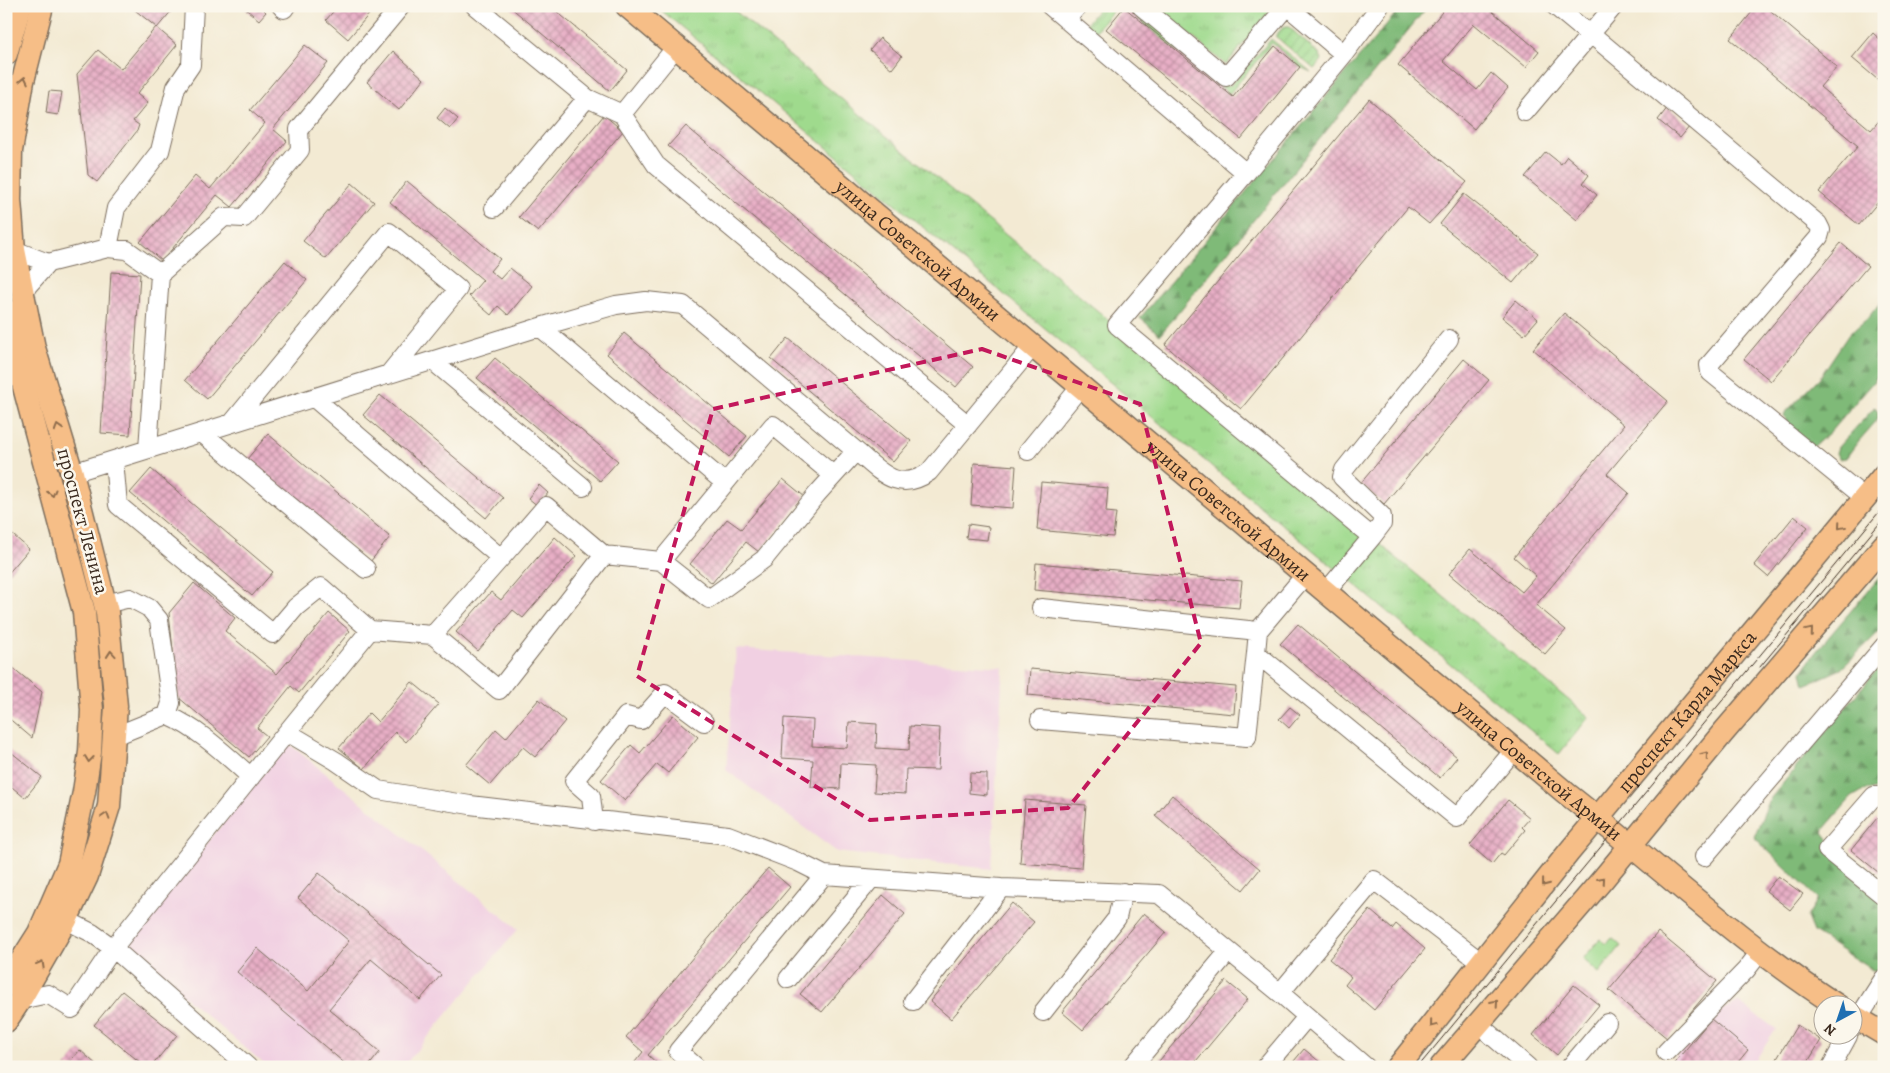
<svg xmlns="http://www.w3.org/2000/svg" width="1890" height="1073" font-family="Alegreya,serif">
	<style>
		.built { fill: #f1d0e2 }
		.grass { fill: #9fda8d; stroke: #6d8256 }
		.forest { fill: url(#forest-firs); stroke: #5d724b }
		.park { fill: url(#park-tufts); stroke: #6d8256 }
		.garden { fill: url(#garden-furrows); stroke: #6d8256 }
		.building { fill: url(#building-cross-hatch) }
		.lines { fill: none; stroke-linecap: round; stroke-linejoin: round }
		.minor-casing { stroke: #7b6d5d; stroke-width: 20 }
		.major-casing { stroke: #7b6d5d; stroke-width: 25 }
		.minor { stroke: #fff; stroke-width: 18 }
		.major { stroke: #f6be87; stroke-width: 22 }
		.tram { stroke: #3b2a1e; stroke-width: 1 }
		.oneway { stroke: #8f6d4d }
		.marked { fill: none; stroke: #c2185b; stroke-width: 4; stroke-dasharray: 10 6; stroke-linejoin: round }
		.labels { text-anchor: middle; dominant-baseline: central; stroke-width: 5; stroke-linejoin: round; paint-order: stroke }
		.street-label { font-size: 20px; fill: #3b2a1e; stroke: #fbf7ec }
	</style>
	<defs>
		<pattern id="forest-firs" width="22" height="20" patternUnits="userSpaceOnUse" patternTransform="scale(1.25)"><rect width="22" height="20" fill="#7fba78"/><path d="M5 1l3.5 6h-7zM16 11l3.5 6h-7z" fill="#699762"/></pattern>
		<pattern id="park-tufts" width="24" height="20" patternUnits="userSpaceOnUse" patternTransform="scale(1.25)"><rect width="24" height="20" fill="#9fda8d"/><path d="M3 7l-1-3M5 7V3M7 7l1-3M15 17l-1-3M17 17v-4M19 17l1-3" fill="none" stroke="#8abb79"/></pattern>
		<pattern id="garden-furrows" width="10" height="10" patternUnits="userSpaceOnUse" patternTransform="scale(1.25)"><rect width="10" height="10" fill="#9fda8d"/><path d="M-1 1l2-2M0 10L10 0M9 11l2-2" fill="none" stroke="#8abb79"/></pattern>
		<pattern id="building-cross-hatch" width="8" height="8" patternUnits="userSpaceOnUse" patternTransform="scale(1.25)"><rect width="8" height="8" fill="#e8afc6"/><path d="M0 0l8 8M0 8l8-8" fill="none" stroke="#bd8fa0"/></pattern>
	</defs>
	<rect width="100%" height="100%" fill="#fbf7ec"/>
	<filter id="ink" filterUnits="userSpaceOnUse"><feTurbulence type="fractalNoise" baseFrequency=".02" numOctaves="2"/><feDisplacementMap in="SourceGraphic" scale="10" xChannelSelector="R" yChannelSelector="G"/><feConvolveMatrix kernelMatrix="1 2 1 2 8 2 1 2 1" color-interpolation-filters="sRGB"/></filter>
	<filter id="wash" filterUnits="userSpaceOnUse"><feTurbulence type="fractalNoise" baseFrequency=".0096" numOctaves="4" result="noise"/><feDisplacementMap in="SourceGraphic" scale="20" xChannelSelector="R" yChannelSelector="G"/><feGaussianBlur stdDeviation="1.12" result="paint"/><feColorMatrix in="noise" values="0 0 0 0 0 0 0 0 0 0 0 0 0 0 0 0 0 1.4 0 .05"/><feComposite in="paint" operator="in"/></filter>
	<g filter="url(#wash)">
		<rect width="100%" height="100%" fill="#f3ead3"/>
		<!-- built -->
		<path class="built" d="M736,649L1003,667L991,869L837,852L726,770Z
			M288,743L518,929L403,1067H268L124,946Z
			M1738,1002L1776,1029L1751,1067H1665L1717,1012Z"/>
		<!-- grass -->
		<path class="grass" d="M1612,938L1621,946L1599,973L1583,959L1600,939L1607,944Z"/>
		<!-- forest -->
		<path class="forest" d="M1402,6H1428L1160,335L1140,318Z
			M1884,298V369L1830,432L1813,447L1791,434L1784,414L1820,377L1849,334L1867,319Z
			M1875,407L1878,412V419L1857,443L1846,458L1839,459L1836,453L1838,447Z
			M1884,572V627L1841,669L1805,685L1802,672L1815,653Z
			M1884,661V789H1866L1852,797L1822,831L1835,848L1884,901V976L1880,975L1813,932L1807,917L1818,899L1754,837L1770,799Z"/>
		<!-- park -->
		<path class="park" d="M656,6H729L1589,717L1559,754Z
			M1155,6H1274L1226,65Z"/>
		<!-- garden -->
		<path class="garden" d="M1101,6H1117L1089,39L1086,24Z
			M1123,6H1135L1230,86L1271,39L1311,72L1300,67L1272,43L1229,94Z
			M1283,27H1289L1319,54L1322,60L1314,69L1275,36Z"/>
		<g id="blocks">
			<!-- building -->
			<path class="building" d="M130,6H170L173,9L157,28L177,45L137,94L148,103L133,121L139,125L137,131L97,182L88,175L77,74L98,50L121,69L156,27Z
				M242,6H260L266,12L259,20Z
				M338,6H376L348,39L326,20Z
				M509,6H550L627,70L610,91Z
				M1447,6H1486L1539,51L1526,67L1474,24L1443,61L1477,90L1491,73L1508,88L1474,129L1398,65Z
				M1757,6H1765L1837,67L1820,87L1871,130L1884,115V195L1859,225L1819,192L1858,146L1730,39Z
				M1124,7L1233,97L1275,46L1300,67L1241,139L1106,29Z
				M1873,33L1884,43V85L1852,58Z
				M880,38L902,56L892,69L870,50Z
				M305,45L328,63L273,129L287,141L232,207L217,195L162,261L140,242L195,176L210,189L265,123L250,110Z
				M393,51L424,79L399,110L367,82Z
				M49,91L62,92L58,115L46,113Z
				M1369,99L1467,182L1429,224L1408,207L1241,409L1165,345Z
				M1668,107L1690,126L1680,138L1658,120Z
				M445,108L458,119L450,129L437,118Z
				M604,115L623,131L538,232L519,217Z
				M686,126L973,367L956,387L668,146Z
				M1546,152L1561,164L1567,156L1589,175L1583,183L1597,195L1577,220L1525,177Z
				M407,181L500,259L490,271L500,279L510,268L532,286L508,315L498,306L491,315L469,296L483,280L390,202Z
				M352,183L374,202L326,259L303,241Z
				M1464,194L1538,253L1513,283L1440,224Z
				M1841,243L1868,266L1771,381L1744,359Z
				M285,261L307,280L207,399L185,380Z
				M111,272L140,274L130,435L101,433Z
				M1516,300L1538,319L1524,335L1502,317Z
				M1564,313L1668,401L1607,474L1629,493L1536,605L1566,630L1545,654L1449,574L1470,549L1522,592L1536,576L1514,557L1624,425L1533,349Z
				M624,333L747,436L729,457L607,354Z
				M788,338L911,441L893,462L771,359Z
				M495,358L618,461L600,481L477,378Z
				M1464,359L1489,380L1384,504L1360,484Z
				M380,395L503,498L486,518L363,415Z
				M268,434L390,537L370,562L247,459Z
				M974,463L1016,466L1013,508L971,505Z
				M151,469L273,572L252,596L130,493Z
				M783,479L805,497L759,552L746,542L712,583L690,564L727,519L741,529Z
				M1041,482L1108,488L1106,512L1116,513L1113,537L1037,530Z
				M539,485L548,493L538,506L528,498Z
				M1794,516L1808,527L1768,577L1754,565Z
				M968,524L989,527L987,540L966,538Z
				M6,529L29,549L6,576Z
				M555,537L576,556L523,618L513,610L478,651L456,632L491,592L501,600Z
				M1036,563L1242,581L1239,608L1034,590Z
				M194,583L235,618L225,631L277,674L329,613L350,631L299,693L291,686L257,728L267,736L249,757L178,697L169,613Z
				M1298,624L1457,757L1440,778L1280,644Z
				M6,662L42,692L32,738L6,716Z
				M1030,669L1236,687L1234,714L1028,695Z
				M412,682L439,704L406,742L395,732L364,769L339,748L369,713L378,722Z
				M539,699L565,721L535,757L523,747L490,785L466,765L496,729L506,738Z
				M1290,707L1300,715L1289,728L1279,719Z
				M673,715L698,737L668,773L657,764L625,801L601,780L631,745L640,753Z
				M784,718L813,720L812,746L847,748L849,722L877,724L876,748L909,750L910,726L940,728L938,770L906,769L905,794L874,792L876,765L841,763L840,789L811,787L813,760L782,758Z
				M6,748L42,777L25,798L6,782Z
				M970,773L987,774V795L969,793Z
				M1172,795L1260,869L1243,890L1155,816Z
				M1025,800L1086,805L1081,868L1020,863Z
				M1508,800L1530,818L1522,827L1525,830L1504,855L1501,853L1492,864L1470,845Z
				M1877,818L1884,824V877L1851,850Z
				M768,868L790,887L648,1055L661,1067H631L643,1052L626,1037Z
				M319,873L441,975L420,1000L371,959L329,1009L380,1052L368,1067H349L237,972L257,948L308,991L349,941L298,898Z
				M1778,876L1803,894L1790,910L1766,891Z
				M883,895L905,914L822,1012L800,994Z
				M1012,903L1034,922L951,1019L930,1001Z
				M1370,910L1392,929L1396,924L1425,949L1374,1010L1345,985L1351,977L1329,959Z
				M1144,913L1166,932L1083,1030L1062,1012Z
				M1658,932L1717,981L1668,1039L1609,990Z
				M1226,981L1248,999L1191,1067H1154Z
				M1574,985L1599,1005L1557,1055L1533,1035Z
				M122,991L177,1035L151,1067H146L94,1025Z
				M1711,1019L1748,1050L1734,1067H1671Z
				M1797,1025L1821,1040L1805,1067H1772Z
				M1304,1049L1326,1067H1289Z
				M80,1050L99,1067H65Z"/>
		</g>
	</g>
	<g filter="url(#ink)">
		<use href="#blocks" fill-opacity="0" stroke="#7b6d5d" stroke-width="1"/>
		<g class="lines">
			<!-- minor casing -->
			<g class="minor-casing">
				<path id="minor" d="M281,6L284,9L286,6
					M475,6L587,98L622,114
					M1050,6L1246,173L1117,325L1372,537L1326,592
					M1141,6L1226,77L1286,7
					M1287,6L1344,54
					M1555,6L1590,35
					M1066,20L1078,6
					M1591,34L1818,224L1821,230L1819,237L1709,365L1710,372L1865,498
					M676,47L622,114L656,165L968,425
					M1525,112L1614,6
					M1246,173L1344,54L1380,6
					M494,208L587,98
					M108,248L116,208L160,151L176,87L191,65L194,6
					M14,250L48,263
					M23,291L48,263L108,248L127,250L160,274
					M540,327L725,483
					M433,361L583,487
					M314,398L501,558L546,506L604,555
					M232,423L389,232L458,289L388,375
					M202,433L366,569
					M148,449L160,274L224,217L244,218L300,150L299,129L401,6
					M1028,451L1081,386
					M114,460L118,505L273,634L296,607L321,587L370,630
					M72,473L540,327L616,305L646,301L683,305L856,451
					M1372,537L1382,524V516L1342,477L1344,470L1449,339
					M501,558L433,635L499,690L604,555L661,561L709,599L764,559L817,494L856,451C880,471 898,494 929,472L1033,346
					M661,561L773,425L833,475
					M1306,574L1258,631L1256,653L1457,818L1515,749
					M105,604L130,598L149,608L159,620L171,703L167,715
					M1041,608L1258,631
					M1040,720L1247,737L1256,653
					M287,732L370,630L433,635
					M115,736L167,715C199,729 225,754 251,777
					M1884,798L1880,796H1874L1827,850L1884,896
					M594,821L591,796L574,781L626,716L641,720L665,693L704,722
					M1704,857L1884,646
					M66,920L92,933L113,948L248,1067
					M788,979L871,879
					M1280,993L1374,880L1482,963
					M20,1000L48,994L72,1009L113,948L287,732L336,761L378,790L470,805L728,835L798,862L824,875L1001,888L1159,894L1280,993L1366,1067
					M913,1001L1001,888
					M1043,1012L1117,918L1123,892
					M1477,1023L1528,1067
					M1852,1028L1884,978
					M1666,1052L1746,970L1760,952
					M696,1067L678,1051L824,875
					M1132,1067L1228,952
					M1265,1067L1307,1017
					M1570,1067L1607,1023
					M1831,1067L1848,1036"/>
			</g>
			<!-- major casing -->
			<g class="major-casing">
				<g id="major">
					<path id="s1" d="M627,6L1567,794C1657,864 1741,944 1838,1006"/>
					<path d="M6,54L20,6"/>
					<path d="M6,310L15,353L84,612L92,710L90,752L84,792L69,864L39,933L6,985"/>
					<path d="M1852,1015L1884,1034"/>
					<path d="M6,1021L20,1000L66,920L87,876L109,806L116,706L107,612L72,473L34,348L14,250L10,200L11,151L23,81L42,6"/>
					<path id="s2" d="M1398,1067L1569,852L1884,475"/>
					<path d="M1441,1067L1603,879L1722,734L1884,545"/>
				</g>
			</g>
			<!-- minor -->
			<use href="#minor" class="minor"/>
			<!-- major -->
			<use href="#major" class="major"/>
			<!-- tram -->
			<path class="tram" d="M1760,667L1884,518
				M1418,1067L1884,506"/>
		</g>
		<!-- one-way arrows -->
		<defs><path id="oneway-chevron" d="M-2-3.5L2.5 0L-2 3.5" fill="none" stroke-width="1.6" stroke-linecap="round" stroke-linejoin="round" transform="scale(1.25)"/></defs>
		<g class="oneway">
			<use href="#oneway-chevron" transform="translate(24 80) rotate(-78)"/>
			<use href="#oneway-chevron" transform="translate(58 428) rotate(-107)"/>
			<use href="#oneway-chevron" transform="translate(52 493) rotate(75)"/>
			<use href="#oneway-chevron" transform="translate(1841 526) rotate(130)"/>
			<use href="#oneway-chevron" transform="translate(1810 631) rotate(-50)"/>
			<use href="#oneway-chevron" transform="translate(111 654) rotate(-95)"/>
			<use href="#oneway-chevron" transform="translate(1705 755) rotate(-51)"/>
			<use href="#oneway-chevron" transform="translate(89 759) rotate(97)"/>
			<use href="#oneway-chevron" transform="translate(106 816) rotate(-72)"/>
			<use href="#oneway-chevron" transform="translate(1602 880) rotate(-49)"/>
			<use href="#oneway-chevron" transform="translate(1545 883) rotate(128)"/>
			<use href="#oneway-chevron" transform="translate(41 964) rotate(-61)"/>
			<use href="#oneway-chevron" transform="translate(1495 1003) rotate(-49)"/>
			<use href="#oneway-chevron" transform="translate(1433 1024) rotate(129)"/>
		</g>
	</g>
	<!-- marked area -->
	<path class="marked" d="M982,349L1140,404L1201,643L1068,808L870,820L637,676L713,409Z"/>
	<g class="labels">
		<!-- street labels -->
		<g class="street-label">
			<text stroke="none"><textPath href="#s1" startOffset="380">улица Советской Армии</textPath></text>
			<text stroke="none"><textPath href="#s1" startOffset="785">улица Советской Армии</textPath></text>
			<text transform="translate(83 521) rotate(75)">проспект Ленина</text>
			<text stroke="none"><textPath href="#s2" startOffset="458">проспект Карла Маркса</textPath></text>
			<text stroke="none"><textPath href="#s1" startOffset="1190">улица Советской Армии</textPath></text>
		</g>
	</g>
	<!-- margin -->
	<rect width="1890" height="1073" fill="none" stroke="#fbf7ec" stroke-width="25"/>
	<!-- north arrow -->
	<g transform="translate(1838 1020) rotate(220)"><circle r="24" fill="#fbf7ec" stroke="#aea59a"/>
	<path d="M0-4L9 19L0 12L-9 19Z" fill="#1f6fb2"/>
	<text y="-8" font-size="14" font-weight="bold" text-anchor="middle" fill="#3b2a1e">N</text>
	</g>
</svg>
